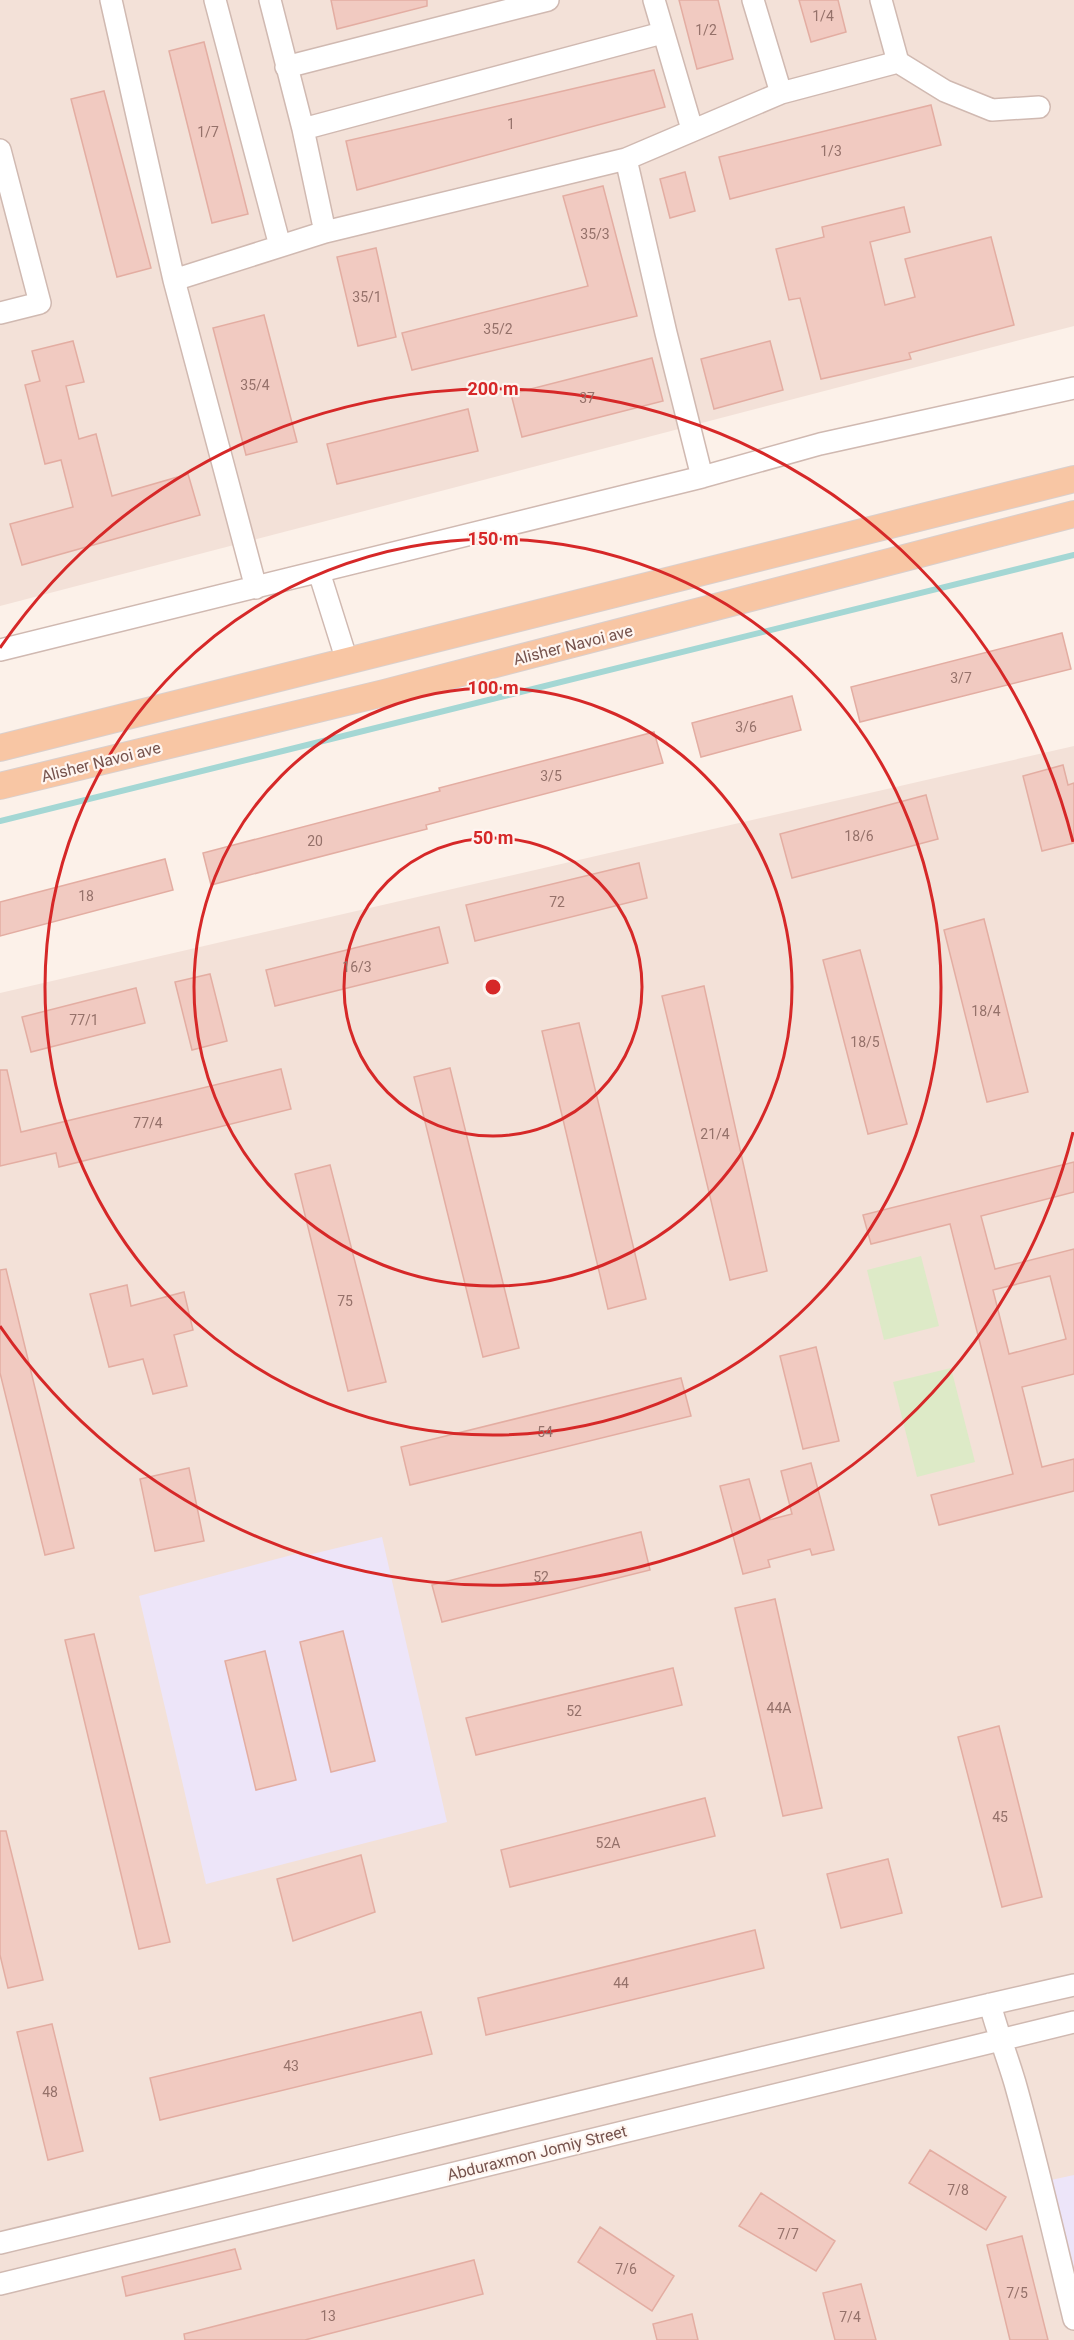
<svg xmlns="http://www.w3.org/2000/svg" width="1074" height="2340" font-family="Roboto,sans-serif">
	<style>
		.residential { fill: #f3e1d8 }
		.education { fill: #ede5f9 }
		.green { fill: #ddeac7 }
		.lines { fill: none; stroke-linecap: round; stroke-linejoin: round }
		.stream { stroke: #a4d7d4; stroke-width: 6 }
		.building { fill: #f1cac1; stroke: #e3ada2; stroke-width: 1.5; fill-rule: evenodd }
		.minor-casing { stroke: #d0b9b1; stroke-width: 24 }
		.major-casing { stroke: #d9cfcd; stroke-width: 28 }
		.minor { stroke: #fff; stroke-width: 21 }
		.major { stroke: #f8c6a4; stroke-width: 26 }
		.ring { fill: none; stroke: #d62828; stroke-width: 3 }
		.labels { text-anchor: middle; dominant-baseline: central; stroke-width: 4.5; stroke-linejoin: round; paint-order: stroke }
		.number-label { font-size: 14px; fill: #95716a }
		.street-label { font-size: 16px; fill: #76534d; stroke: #fef5f0 }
		.centre { fill: #d62828; stroke: #fef5f0; stroke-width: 3 }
		.ring-label { font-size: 18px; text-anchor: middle; font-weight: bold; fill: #d62828; stroke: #fef5f0; stroke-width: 4.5; stroke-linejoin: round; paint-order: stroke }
	</style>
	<rect width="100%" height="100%" fill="#fcf1e9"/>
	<!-- residential -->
	<path class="residential" d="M0,0H1074V326L0,606Z
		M1074,746V2340H0V993Z"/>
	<!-- education -->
	<path class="education" d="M382,1537L447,1822L206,1884L139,1596L299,1553L300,1557Z
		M1074,2175V2269L1051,2180Z"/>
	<!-- green -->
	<path class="green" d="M921,1256L939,1326L884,1340L867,1270Z
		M951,1368L975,1462L917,1477L893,1382Z"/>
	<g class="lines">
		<!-- stream -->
		<path class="stream" d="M0,821L1074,555"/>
	</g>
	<!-- building -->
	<path class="building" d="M331,0H427V6L337,29Z
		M679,0H718L733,59L697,69Z
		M799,0H838L846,32L811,42Z
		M204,42L248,214L212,223L169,51Z
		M654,70L665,107L357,190L346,141Z
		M104,91L151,268L117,277L71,99Z
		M931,105L941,145L730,199L719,157Z
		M685,172L695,211L670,218L660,179Z
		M603,186L637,316L412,370L402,333L588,286L563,196Z
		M904,207L910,232L870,242L885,305L915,297L905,259L991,237L1014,325L909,353L911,359L821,379L800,298L789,300L776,249L824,237L822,227Z
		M376,248L396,337L358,346L337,257Z
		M264,315L297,442L246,455L213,328Z
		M73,341L84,382L66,386L79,439L96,434L112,496L188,474L200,515L22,565L10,524L73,507L61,460L45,464L25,385L40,381L32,351Z
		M770,341L783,390L714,409L701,359Z
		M652,358L663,401L522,437L511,394Z
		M468,409L478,451L337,484L327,444Z
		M1062,633L1071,669L860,722L851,687Z
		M792,696L801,730L701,757L692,723Z
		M654,732L663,763L426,825L427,829L211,885L203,853L440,791L439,788Z
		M1063,765L1068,785L1074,783V843L1042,851L1023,776Z
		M926,795L938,839L792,878L780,834Z
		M165,859L173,890L0,936V902Z
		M639,863L647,898L475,941L466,905Z
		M984,919L1028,1092L987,1102L944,930Z
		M439,927L448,963L275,1006L266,970Z
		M860,950L907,1124L868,1134L823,960Z
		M210,974L227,1041L192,1050L175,982Z
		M704,986L767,1271L730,1280L662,996Z
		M136,988L145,1023L31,1052L22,1017Z
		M579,1023L646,1299L608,1309L542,1031Z
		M450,1068L519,1348L483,1357L414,1077Z
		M281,1069L291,1109L59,1167L56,1153L0,1166V1070H7L21,1132Z
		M1074,1162V1192L981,1216L995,1269L1074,1249V1374L1022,1387L1042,1467L1074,1459V1491L939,1525L931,1495L1013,1474L950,1224L871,1244L863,1215ZM1050,1276L1066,1339L1009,1354L993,1290Z
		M330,1165L386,1382L348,1391L295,1174Z
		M6,1269L74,1548L45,1555L0,1373V1270Z
		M127,1285L131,1306L184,1292L193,1330L174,1335L187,1386L153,1394L143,1359L109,1367L90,1294Z
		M816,1347L839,1441L803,1449L780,1356Z
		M681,1378L691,1416L410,1485L401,1447Z
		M811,1463L834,1550L812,1555L810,1549L768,1560L770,1567L743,1574L720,1486L749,1479L761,1522L792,1514L781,1471Z
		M189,1468L204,1541L155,1551L140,1479Z
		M641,1532L650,1570L442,1622L432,1585Z
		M775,1599L822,1808L783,1816L735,1608Z
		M343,1631L375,1761L331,1772L300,1642Z
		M94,1634L170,1942L139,1949L65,1640Z
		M265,1651L296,1780L256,1790L225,1661Z
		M673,1668L682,1705L476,1755L466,1718Z
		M999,1726L1042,1897L1002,1907L958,1737Z
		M705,1798L715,1836L510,1887L501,1850Z
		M0,1831H6L43,1980L8,1988L0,1955Z
		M361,1855L375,1912L293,1941L277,1879Z
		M888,1859L902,1913L841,1928L827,1874Z
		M755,1930L764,1968L486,2035L478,1998Z
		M421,2012L432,2054L160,2120L150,2078Z
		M52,2024L83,2151L48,2160L17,2032Z
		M930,2150L1006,2197L986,2230L909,2183Z
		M761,2193L835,2241L816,2271L739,2226Z
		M600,2227L674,2276L652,2311L578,2262Z
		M1022,2236L1048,2340H1010L987,2245Z
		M235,2249L241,2269L126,2296L122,2277Z
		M474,2260L483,2294L305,2340H185L184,2334Z
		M861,2284L876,2340H835L823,2293Z
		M692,2314L698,2340H657L653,2324Z"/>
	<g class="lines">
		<!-- minor casing -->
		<g class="minor-casing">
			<path id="minor" d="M111,0L174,280L256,588
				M215,0L280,246
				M270,0L303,129L325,232
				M654,0L692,129
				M753,0L781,93
				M881,0L898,62
				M286,67L548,0
				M303,129L662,33
				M0,150L40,303L0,313
				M174,280L325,232L626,159
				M702,477L666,333L626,159L781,93L898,62L945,91L992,110L1039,107
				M319,572L347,661
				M0,650L702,477L820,444L1074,388
				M990,2004C997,2031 1007,2056 1015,2083C1037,2161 1055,2241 1074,2319
				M0,2243C358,2158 715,2066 1074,1985
				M0,2284L1074,2022"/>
		</g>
		<!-- major casing -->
		<g class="major-casing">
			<path id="major" d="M0,748L1074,479
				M0,786L384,693L1074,514"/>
		</g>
		<!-- minor -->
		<use href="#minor" class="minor"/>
		<!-- major -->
		<use href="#major" class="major"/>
	</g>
	<!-- distance rings -->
	<g class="ring">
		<circle cx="493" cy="987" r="149"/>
		<circle cx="493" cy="987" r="299"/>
		<circle cx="493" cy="987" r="448"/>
		<path d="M1073 1132A598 598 0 0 1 0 1326M0 648A598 598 0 0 1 1073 842"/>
	</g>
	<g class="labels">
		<!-- number labels -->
		<g class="number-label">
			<text x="823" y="16">1/4</text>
			<text x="706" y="30">1/2</text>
			<text x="511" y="124">1</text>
			<text x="208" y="132">1/7</text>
			<text x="831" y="151">1/3</text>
			<text x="595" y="234">35/3</text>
			<text x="367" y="297">35/1</text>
			<text x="498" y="329">35/2</text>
			<text x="255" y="385">35/4</text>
			<text x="587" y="398">37</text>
			<text x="961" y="678">3/7</text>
			<text x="746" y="727">3/6</text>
			<text x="551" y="776">3/5</text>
			<text x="859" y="836">18/6</text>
			<text x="315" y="841">20</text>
			<text x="86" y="896">18</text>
			<text x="557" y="902">72</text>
			<text x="357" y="967">16/3</text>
			<text x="986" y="1011">18/4</text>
			<text x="84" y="1020">77/1</text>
			<text x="865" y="1042">18/5</text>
			<text x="148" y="1123">77/4</text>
			<text x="715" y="1134">21/4</text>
			<text x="345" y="1301">75</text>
			<text x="545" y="1432">54</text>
			<text x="541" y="1577">52</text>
			<text x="779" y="1708">44A</text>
			<text x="574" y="1711">52</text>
			<text x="1000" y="1817">45</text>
			<text x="608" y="1843">52A</text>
			<text x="621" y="1983">44</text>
			<text x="291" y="2066">43</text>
			<text x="50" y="2092">48</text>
			<text x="958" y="2190">7/8</text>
			<text x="788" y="2234">7/7</text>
			<text x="626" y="2269">7/6</text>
			<text x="1017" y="2293">7/5</text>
			<text x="328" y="2316">13</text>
			<text x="850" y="2317">7/4</text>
		</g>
		<!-- street labels -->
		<g class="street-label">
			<text transform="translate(573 645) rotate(-14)">Alisher Navoi ave</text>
			<text transform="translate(101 762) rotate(-14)">Alisher Navoi ave</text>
			<text transform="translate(537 2153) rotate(-14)">Abduraxmon Jomiy Street</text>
		</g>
	</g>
	<circle cx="493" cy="987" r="9" class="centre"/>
	<g class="ring-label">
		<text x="493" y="395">200 m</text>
		<text x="493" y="545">150 m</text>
		<text x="493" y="694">100 m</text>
		<text x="493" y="844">50 m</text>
	</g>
</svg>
